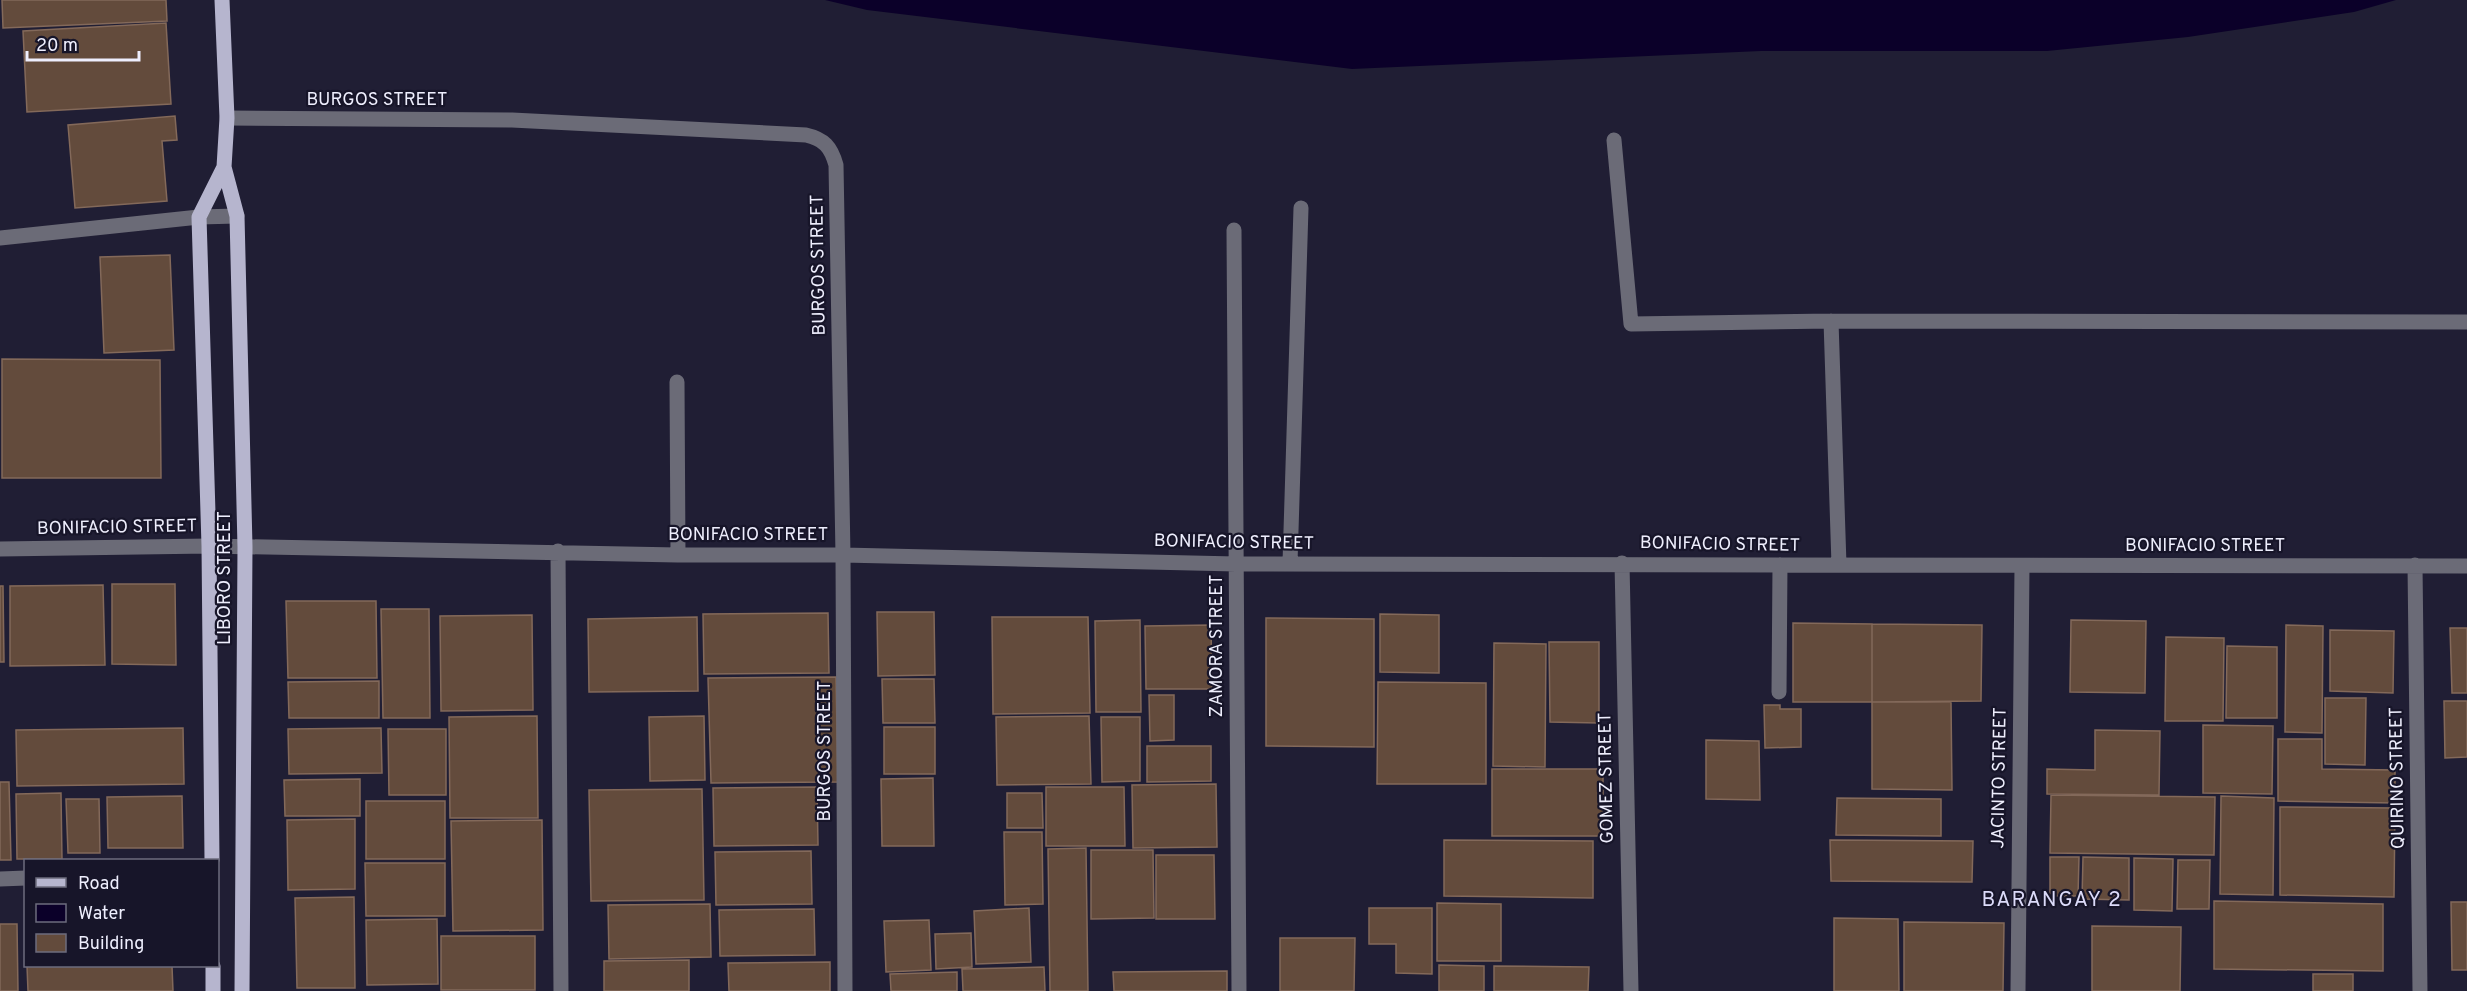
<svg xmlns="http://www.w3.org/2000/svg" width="2467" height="991" font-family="Overpass,sans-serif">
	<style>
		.water { fill: #0b0029 }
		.building { fill: #634b3c; stroke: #83695a; stroke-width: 1.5 }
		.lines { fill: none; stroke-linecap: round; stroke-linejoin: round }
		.minor { stroke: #6b6b77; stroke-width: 15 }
		.major { stroke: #b6b5ce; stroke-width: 15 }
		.labels { text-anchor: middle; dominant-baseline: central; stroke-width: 4.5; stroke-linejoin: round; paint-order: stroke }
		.street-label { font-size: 18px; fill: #eeeefd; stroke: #171529 }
		.quarter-label { font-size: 21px; letter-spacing: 1.5px; fill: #dcdbf9; stroke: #171529 }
	</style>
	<rect width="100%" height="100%" fill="#201e34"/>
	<!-- water -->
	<path class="water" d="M825,0H2396L2354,12L2188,37L2047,51H1761L1352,69L867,10Z"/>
	<!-- building -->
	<path class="building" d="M2,0H166L167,21L3,28Z
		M166,23L171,104L27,112L23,31Z
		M175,116L177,140L162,141L167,201L75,208L68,125Z
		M170,255L174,350L104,353L100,257Z
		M2,359L160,360L161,478H2Z
		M112,584H175L176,665L112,664Z
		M103,585L105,665L10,666V586Z
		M0,586H3L4,662H0Z
		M286,601H376L377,678H288Z
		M381,609H429L430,718H383Z
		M877,612H934L935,675L878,676Z
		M828,613L829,673L704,674L703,614Z
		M1380,614L1439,615V673L1380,672Z
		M532,615L533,710L441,711L440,616Z
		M697,617L698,691L589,692L588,619Z
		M992,617H1088L1090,713L993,714Z
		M1266,618L1374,619V747L1266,746Z
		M1140,620L1141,712H1096L1095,621Z
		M2071,620L2146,621L2145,693L2070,692Z
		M1793,623L1872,624V702H1793Z
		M1872,624L1982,625L1981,701L1872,702Z
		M1211,625L1212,689H1146L1145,626Z
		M2286,625L2323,626L2322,733L2285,732Z
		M2450,628H2467V693H2452Z
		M2330,630L2394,631L2393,693L2330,691Z
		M2166,637L2224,638L2223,721H2165Z
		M1549,642H1599V723L1550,722Z
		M1494,643L1546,644L1545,767L1493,766Z
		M2227,646L2277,647V718H2226Z
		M836,677L838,782L711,783L708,678Z
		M882,679H934L935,723H883Z
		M379,681V718H289L288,682Z
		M1378,682L1486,683V784H1377Z
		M1149,695H1174V740L1150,741Z
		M2325,698H2366L2365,765L2325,764Z
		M2444,701H2467V757L2445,758Z
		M1872,702H1951L1952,790L1872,789Z
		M1764,705H1780V709H1801V747L1765,748Z
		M537,716L538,818H450L449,717Z
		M704,716L705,780L650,781L649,717Z
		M1089,716L1091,784L997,785L996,717Z
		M1101,717H1140V781L1102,782Z
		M2203,725L2273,726L2272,794L2203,793Z
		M884,727H935V774H884Z
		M183,728L184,784L17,786L16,730Z
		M381,728L382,773L289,774L288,729Z
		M388,729H446V795H389Z
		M2095,730L2160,731L2159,795L2047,794V769L2095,770Z
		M2278,739H2322V769L2395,770V803L2278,801Z
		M1706,740L1759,741L1760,800L1706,799Z
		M1147,746H1211V781L1147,782Z
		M1492,769H1603V836H1492Z
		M933,778L934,846H882L881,779Z
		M360,779V816H285L284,780Z
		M0,782H9L11,860H0Z
		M1216,784L1217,847L1133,848L1132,785Z
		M817,787L818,845L714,846L713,788Z
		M1046,787H1124L1125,846H1046Z
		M702,789L704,900L591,901L589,790Z
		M61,793L62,859H17L16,794Z
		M1007,793H1042L1043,828H1007Z
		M2051,795L2215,797L2214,855L2050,853Z
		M182,796L183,848H108L107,797Z
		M2221,796L2274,798L2273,895L2220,894Z
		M1837,798L1941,799V836L1836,835Z
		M66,799H99L100,853H68Z
		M366,801H445V859H366Z
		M2280,807L2395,808L2394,897L2280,895Z
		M355,819V889L288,890L287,820Z
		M542,820L543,930L453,931L451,821Z
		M1004,832H1042L1043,904L1005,905Z
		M1444,840L1593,841V898L1444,896Z
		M1830,840L1973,841L1972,882L1831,881Z
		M1086,848L1088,991H1050L1048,849Z
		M1091,850H1153L1154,918L1091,919Z
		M811,851L812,904L716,905L715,852Z
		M1156,855H1214L1215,919H1156Z
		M2050,857H2079L2078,896H2050Z
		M2083,857L2129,858V900L2082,899Z
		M2134,858L2173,859L2172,911L2134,910Z
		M2178,860H2210L2209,909H2177Z
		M365,863H445V916H366Z
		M354,897L355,988H297L295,898Z
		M2214,901L2383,904V971L2214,969Z
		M2451,902H2467V970H2452Z
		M1437,903L1501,904V961H1437Z
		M710,904L711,957L609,959L608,905Z
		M1029,908L1031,962L976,964L974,911Z
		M1369,908H1432V974L1396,973V944H1369Z
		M814,909L815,955L720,956L719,910Z
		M1834,918L1898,919L1899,991H1834Z
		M437,919L438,984L367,985L366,920Z
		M929,920L931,970L886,972L884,921Z
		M1904,922L2004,923L2003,991H1904Z
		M0,924H17L18,991H0Z
		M2092,926L2181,927L2180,991H2092Z
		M971,933L972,967L936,969L935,934Z
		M441,936H535V990H441Z
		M1280,938H1355L1354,991H1280Z
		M689,960V991H604V961Z
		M830,962V991H729L728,963Z
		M1439,965L1484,966V991H1439Z
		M27,966H172L173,991H28Z
		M1494,966L1589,967L1588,991H1494Z
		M1044,967L1045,991H963L962,969Z
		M1227,971V991H1114L1113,972Z
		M957,972V991H891L890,974Z
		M2313,974H2353V991H2313Z"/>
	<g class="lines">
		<!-- minor -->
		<path class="minor" d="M227,118L512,120L806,135C824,139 831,147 836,165L843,555L845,991
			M1614,140L1631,324L1831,321L2467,322
			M1234,230L1239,991
			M0,238L199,217L237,216
			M1831,321L1839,565
			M677,382L678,555
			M0,549L209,546L678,555H843L1236,564L2467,566
			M558,551L561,991
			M1290,563L1301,208
			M1622,563L1631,991
			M2415,565L2420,991
			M1779,692L1780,565
			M0,879L26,878
			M2018,991L2022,566"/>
		<!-- major -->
		<path class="major" d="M222,0L227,118L224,167L237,216L245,547L242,991
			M212,860L209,546L199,217L224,167
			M213,966V991"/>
	</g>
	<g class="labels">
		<!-- street labels -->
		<g class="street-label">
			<text x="377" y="100">BURGOS STREET</text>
			<text transform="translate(819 265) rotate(-91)">BURGOS STREET</text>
			<text transform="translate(117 528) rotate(-1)">BONIFACIO STREET</text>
			<text x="748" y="535">BONIFACIO STREET</text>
			<text transform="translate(1234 543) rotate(1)">BONIFACIO STREET</text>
			<text transform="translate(1720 545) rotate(1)">BONIFACIO STREET</text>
			<text x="2205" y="546">BONIFACIO STREET</text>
			<text transform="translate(225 578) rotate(-90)">LIBORO STREET</text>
			<text transform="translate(1217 646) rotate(-90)">ZAMORA STREET</text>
			<text transform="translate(825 751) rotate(-90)">BURGOS STREET</text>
			<text transform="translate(1607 778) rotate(-91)">GOMEZ STREET</text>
			<text transform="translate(2000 778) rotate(-89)">JACINTO STREET</text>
			<text transform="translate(2398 778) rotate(-91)">QUIRINO STREET</text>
		</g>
		<!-- quarter labels -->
		<g class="quarter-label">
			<text x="2052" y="900">BARANGAY 2</text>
		</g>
	</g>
	<!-- legend -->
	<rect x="24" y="859" width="195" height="108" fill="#171529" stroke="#6d6c7e" stroke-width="1.5"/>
	<rect x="36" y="878" width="30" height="9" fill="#b6b5ce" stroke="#6d6c7e" stroke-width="1.5"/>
	<text x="78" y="889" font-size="18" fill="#eeeefd">Road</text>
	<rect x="36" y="904" width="30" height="18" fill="#0b0029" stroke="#6d6c7e" stroke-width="1.5"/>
	<text x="78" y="919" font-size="18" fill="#eeeefd">Water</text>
	<rect x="36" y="934" width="30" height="18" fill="#634b3c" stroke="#6d6c7e" stroke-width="1.5"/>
	<text x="78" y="949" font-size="18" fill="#eeeefd">Building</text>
	<!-- scale -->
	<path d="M27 51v9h112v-9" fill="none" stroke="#eeeefd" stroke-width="3"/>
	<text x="36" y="51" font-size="18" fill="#eeeefd" stroke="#171529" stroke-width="4.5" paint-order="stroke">20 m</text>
</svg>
